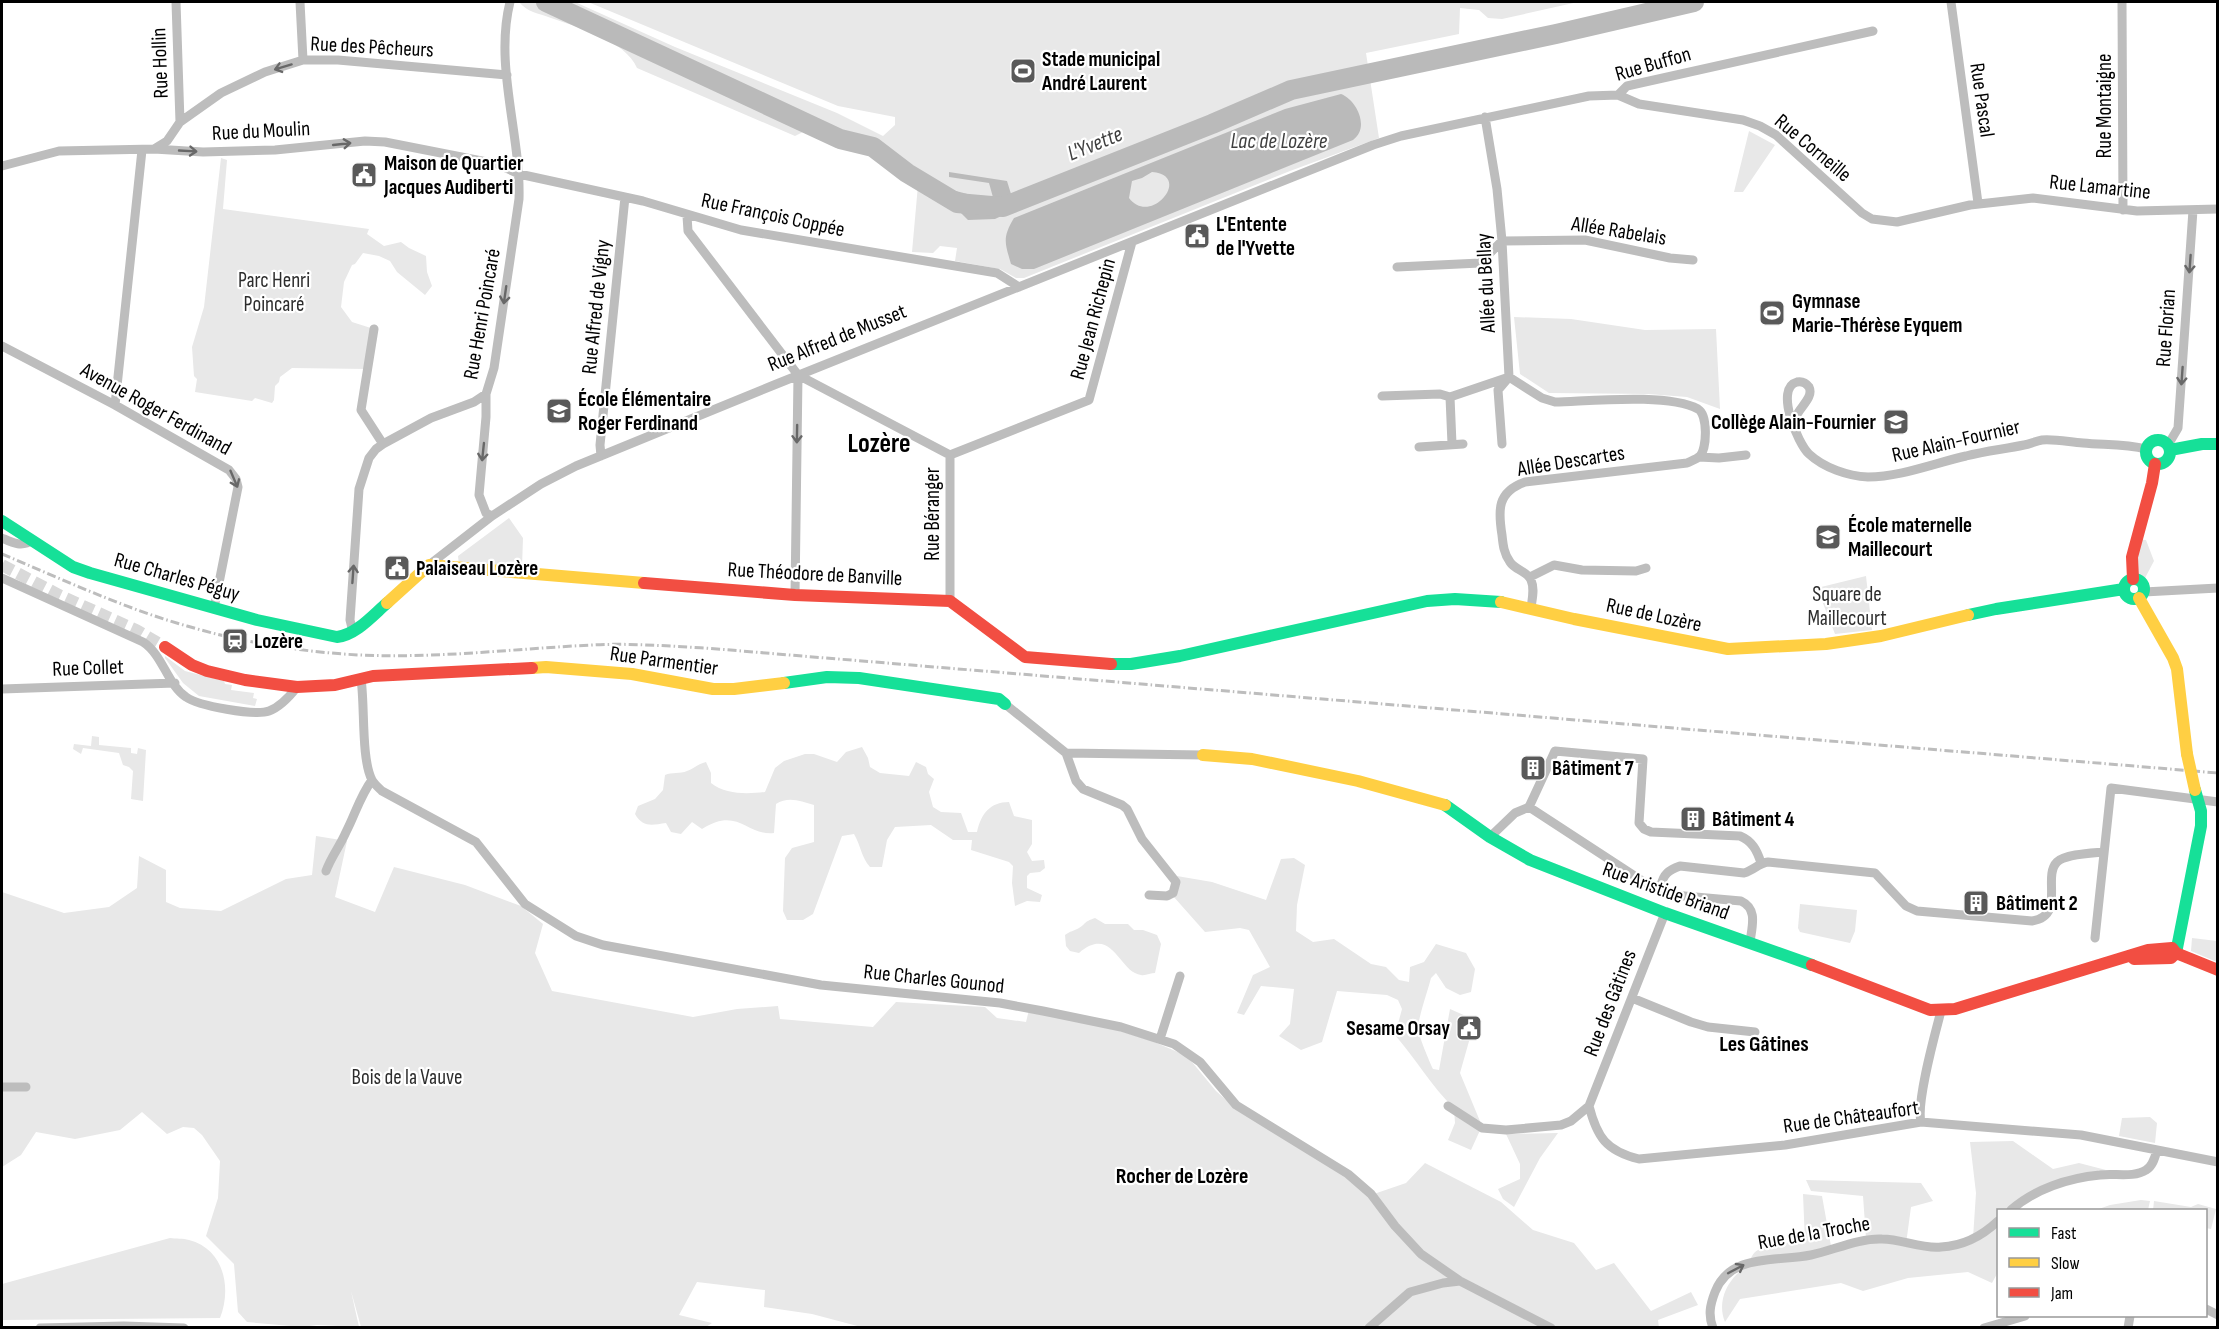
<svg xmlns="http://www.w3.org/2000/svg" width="2219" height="1329" font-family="'Sofia Sans Condensed',sans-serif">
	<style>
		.green { fill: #e8e8e8 }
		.water { fill: #bababa; fill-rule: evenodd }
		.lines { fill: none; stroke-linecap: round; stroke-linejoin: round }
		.river { stroke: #bababa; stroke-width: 20 }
		.secondary-tunnel { stroke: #d9d9d9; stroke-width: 12; stroke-dasharray: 12 6; stroke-linecap: butt }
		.street { stroke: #bdbdbd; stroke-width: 9 }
		.fast { stroke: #16e098; stroke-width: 12 }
		.slow { stroke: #ffcf43; stroke-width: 12 }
		.jam { stroke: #f24e42; stroke-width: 12 }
		.rail { stroke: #bdbdbd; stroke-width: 3; stroke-dasharray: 9 3 1.5 3; stroke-linecap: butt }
		.slow-bridge { stroke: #ffcf43; stroke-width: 12 }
		.oneway { stroke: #686868 }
		.labels { text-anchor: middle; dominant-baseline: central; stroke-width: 4.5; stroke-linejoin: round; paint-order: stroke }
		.street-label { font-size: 21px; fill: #000; stroke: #fff }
		.poi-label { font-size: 21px; font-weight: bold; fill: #000; stroke: #fff; text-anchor: start }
		.park-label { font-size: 21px; fill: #2d2d2d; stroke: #fff }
		.water-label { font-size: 22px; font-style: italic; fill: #3e3e3e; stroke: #fff }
		.neighbourhood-label { font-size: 22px; font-weight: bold; fill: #000; stroke: #fff }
		.district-label { font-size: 27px; font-weight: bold; fill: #000; stroke: #fff }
	</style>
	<rect width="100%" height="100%" fill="#fff"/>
	<!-- green -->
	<path class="green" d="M519,2H575L675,47L837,113L883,136L895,125V117L838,106L588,2H1578L1502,19L1488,18L1479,10L1460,8L1459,34L1366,53L1379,138L1290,171L1024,278H1016L1000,269L955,261L957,248L940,246L933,253L912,252L918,185L870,150L822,134L817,136L803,132L795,136L637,68C626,41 578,27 551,18C538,13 527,12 519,2Z
		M1749,131L1775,145L1743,192H1734Z
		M221,158L227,160L223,209L369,229L367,234L384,246L401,242L409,248L426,256L427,272L432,286L425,295L397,272L390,261L379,256L363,253L355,264L352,265L344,282L341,307L352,322L374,329L367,369L292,368L280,377L279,382L275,386L274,400L272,403L255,398L252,401L195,392L197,379L194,376L192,347L204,307Z
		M1514,317L1571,319L1645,330L1716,329L1720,409L1687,397L1648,394L1549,393L1520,374Z
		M509,518L523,538L522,567L459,565L458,556Z
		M2136,539L2146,540L2154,561L2145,578L2137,575Z
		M1866,576L1872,630L1835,634L1817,588Z
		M165,656L185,671L224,681L225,684L232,685L231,690L254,693L253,698L257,699L255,706L199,696L183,683L165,658Z
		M92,736L99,737V745L131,748V753L137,754L138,748L146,750L143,801L131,799L133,771L129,767L123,765L119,753L83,748L81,754L73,749L74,744L91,746Z
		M862,747L868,758L870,767L880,773L909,776L916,762L926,767L928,774L934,779L929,792L933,807L941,812L961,813L968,832H977C981,814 990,802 1009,802L1014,816L1032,820V844L1027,852L1032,861L1044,860L1045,868L1040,872L1030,873L1027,876V888L1042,895L1040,902L1027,901L1015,906L1012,883L1013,866L1009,862L971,850L972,840H953L931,825L895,827L887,840L882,867H870C861,857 861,846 854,834L842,836L813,914L803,920H787L783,911L785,858L792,848L814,842V805C801,801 788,796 776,804L774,833C746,836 738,806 702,829L692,822L681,834L671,832L666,823C652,825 643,828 635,814L638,806L655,799L663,790L665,775C672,772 680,774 687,771C694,769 697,764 706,762L711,773V783C726,795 748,794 765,792L775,768L784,761L805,754H814L837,762L846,752Z
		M316,836L347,841L335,897L375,912L394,867L465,885L521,906L543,924L535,953L552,991L693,1017L737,1009L778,1006L780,1019L873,1027L896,1002L985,1007L997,1018L1026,1022L1029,1010L1107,1027L1152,1041L1187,1056L1216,1091L1235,1108L1347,1177L1368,1196L1406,1183L1425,1163L1501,1202L1533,1230L1574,1243L1596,1270L1614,1263L1651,1311L1691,1292L1698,1305L1658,1320L1659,1328H865L812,1314L764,1307L765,1290L697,1282L679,1315L712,1323L706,1327H361L351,1291L359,1327L317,1325L302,1327L247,1322L238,1312L234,1264L206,1236L218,1198L220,1161L202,1135L194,1128L183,1127L167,1134L142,1112L120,1130L75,1139L36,1132L21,1155L2,1167V892L64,913L109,907L137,888L139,856L166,870V902L180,908L221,911L286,879L312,875Z
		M1294,858L1305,865L1297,905L1296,931L1313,942L1334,939L1371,964L1386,967L1399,980L1409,982L1410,967L1424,962L1436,944L1466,953L1475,969L1471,992L1460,995L1446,988L1436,973L1431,978C1428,990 1418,1018 1418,1029C1418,1034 1430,1063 1433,1069L1439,1070L1450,1009L1475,1020L1460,1073L1482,1126L1471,1150L1448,1140L1455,1123L1454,1108C1431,1086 1416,1059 1395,1035L1402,1009L1398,1000L1387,995L1337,991L1322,1042L1301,1050L1279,1036L1290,1024L1294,989L1261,986L1244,1015L1237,1013L1253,975L1270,967L1249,930L1240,928L1205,932L1173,896L1171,875L1212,882L1266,900L1281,859Z
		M1800,904L1857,910L1855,931L1850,943L1800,932L1798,928Z
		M1095,918L1105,924H1128L1134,930H1143L1157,935L1161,944L1155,973C1151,973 1145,976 1141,975C1119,973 1113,924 1079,953L1070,951L1066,946L1065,935C1070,931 1074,931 1079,928C1086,924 1083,922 1095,918Z
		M2192,938L2217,941V962L2191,951Z
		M2150,1117L2157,1123L2155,1143L2119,1136L2122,1118Z
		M1558,1133L1540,1158L1514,1207L1503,1199L1498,1189L1520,1179V1164L1506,1134Z
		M2013,1141L2053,1169L2079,1163L2106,1170L2057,1182L2008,1210H1998V1272L1992,1283L1968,1272L1908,1278L1863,1291L1841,1283L1740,1299L1725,1322C1718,1305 1724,1287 1737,1274C1740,1271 1745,1269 1747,1265C1751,1259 1752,1253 1758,1250C1774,1243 1787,1242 1805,1242L1803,1194L1822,1196L1831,1246L1866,1238L1863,1196L1811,1191L1806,1180L1921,1183L1933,1201L1911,1207L1906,1244L1918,1247L1973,1238L1976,1193L1970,1142Z
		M2141,1200L2150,1201L2148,1210H2096L2110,1205Z
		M2154,1201L2191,1207L2198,1204L2216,1209L2211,1229L2206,1228V1210H2153Z
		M170,1238C176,1239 183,1238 189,1240C224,1249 232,1288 220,1318L2,1320V1284Z"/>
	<!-- water -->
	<path class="water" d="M1341,94C1357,100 1370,128 1353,140L1034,269H1022L1011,264C1005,243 1002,238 1014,218L1285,109ZM1152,172C1193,175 1151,227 1129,198L1132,181L1142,178Z
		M949,172L1007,181L1011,194L1020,191L1033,197L1031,202L995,219L968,220L955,207L956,191L994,201L989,183L949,177Z"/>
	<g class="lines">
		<!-- river -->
		<path class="river" d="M546,2L840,139L873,147L907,173L957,203L1003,207L1212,124L1291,90L1556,34L1694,2"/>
		<!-- secondary-tunnel -->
		<path class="secondary-tunnel" d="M2,565L59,595L136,630L165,647"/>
		<!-- street -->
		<path class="street" d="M176,2L180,122
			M300,2L303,60
			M1951,2L1978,203
			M2122,2L2123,210
			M1618,95L1639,104L1743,120L1760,126L1776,135L1862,213L1872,219L1897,222L1970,205L2033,198L2137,211L2218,209
			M1485,117L1497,189L1502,241L1509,377L1498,390L1502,444
			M154,149L167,141L180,122L221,93L265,72L303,60H338L507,75
			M2,166L59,151L154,149L203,152L275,150L365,141L385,142L497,164L519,174L643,201L741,230L997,273L1019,287
			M687,216L688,231L798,375L950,455
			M1397,267L1480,263L1502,241L1585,240L1670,258L1693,260
			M374,329L361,410L383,444
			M2,346L115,405L229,470L236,479L238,487L214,608
			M486,394V417L479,495L486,513L492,516
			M1382,396L1440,394L1450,397L1509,377L1542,398L1555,402C1591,401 1668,393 1698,409C1708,415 1707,448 1700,456C1697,459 1691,461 1687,463L1525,482C1497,492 1498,510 1502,535C1503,545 1504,554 1510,562C1515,570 1527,571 1531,580C1535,589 1532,599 1531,608
			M1450,397L1452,444
			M115,405L142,150
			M1794,428C1795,424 1796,419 1797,415C1800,407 1814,397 1809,387C1806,383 1802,381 1797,382C1774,388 1798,444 1809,454C1824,468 1848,476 1868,477C1900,477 1935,463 1966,456C1985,451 2005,449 2024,445C2030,444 2036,441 2042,440C2056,439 2069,442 2083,443C2104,445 2125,444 2146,449
			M2168,445L2178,428L2193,210
			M1419,447L1463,444
			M950,455L1089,400L1132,242
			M950,455V601
			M601,456L600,445L625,197
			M1699,457L1719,458L1746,455
			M2,538C11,542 22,548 32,540
			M429,565L492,516L541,484L576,466L774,385L1373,145L1401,136L1589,96L1618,95L1627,86L1873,31
			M1530,577L1554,565L1582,570L1636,571L1646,568
			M2,578L143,642C163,655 167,684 186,697C198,706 255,716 269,711C280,707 290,696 297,687
			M2144,592L2218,588
			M795,595L798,375
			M353,632L350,620L359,489L369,458L376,449L383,444L431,418L474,402L486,394L494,368L519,199C521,134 494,66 510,2
			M361,679C365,705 361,759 372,780C374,784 379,788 382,791L476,842L525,904L576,936L603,945L821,985L1000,1003L1043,1011L1121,1027L1174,1044L1200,1062L1236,1105L1348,1174L1371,1194L1395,1226L1421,1254L1460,1281L1551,1328
			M2,689L175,683
			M1005,704L1066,753L1203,755
			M1066,753L1076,781L1083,789L1122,805L1127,809L1142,839L1176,882L1173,893L1167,896L1149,895
			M1529,807L1555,751L1643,759L1639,823L1644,829L1651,832L1740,836C1752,841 1757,850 1761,863
			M1490,837L1515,813L1529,807L1650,886H1661
			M326,871C331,857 340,846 346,832C355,815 360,796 372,780
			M2095,938L2111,788L2218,802
			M1750,942C1752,926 1758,909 1741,901L1673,895L1665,892L1661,886C1663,874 1669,870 1680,866L1744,873C1754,870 1759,863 1768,862L1875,873L1906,906L1917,911L2032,921C2066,916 2042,877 2057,862C2065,854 2093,853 2103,852
			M1632,998L1691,1022L1708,1027L1755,1032
			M1160,1039L1180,976
			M2,1087H26
			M1448,1106L1482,1128L1506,1130L1561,1125L1571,1121L1589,1106L1665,913
			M1589,1106C1597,1137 1606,1151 1639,1159L1785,1145L1921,1122L2081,1135L2218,1162
			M1921,1122C1916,1102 1935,1034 1941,1011
			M2011,1210C2035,1189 2068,1178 2100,1175C2114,1173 2134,1178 2146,1170C2153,1166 2155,1157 2157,1150
			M2206,1309L2218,1315
			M40,1328L124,1326L184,1328
			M1369,1328L1410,1292L1443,1283L1460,1281
			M1713,1328C1708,1315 1710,1305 1715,1292C1730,1253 1776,1262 1811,1255C1834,1250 1859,1238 1882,1239C1902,1239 1921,1249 1941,1247C1963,1246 1982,1236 1998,1221
			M1984,1328L2025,1316
			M2128,1328L2130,1316"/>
		<!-- fast -->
		<path class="fast" d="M2146 452a12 12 0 1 1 24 0a12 12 0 1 1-24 0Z
			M2170,450L2202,444H2218
			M2,521L73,567L90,573L257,620L337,637C356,635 373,615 387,603
			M2124 589a10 10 0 1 1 20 0a10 10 0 1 1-20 0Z
			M1968,615L1996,609L2124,589
			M1111,664H1131L1180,656L1427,601L1455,599L1501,602
			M784,683L827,677L859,678L999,699L1005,704
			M1445,805L1490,837L1530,860L1665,913L1812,965
			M2176,953L2201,826V811L2195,790"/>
		<!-- slow -->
		<path class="slow" d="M2139,598L2173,658L2177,669L2187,754
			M1501,602L1574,619L1728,649L1826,644L1881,636L1968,615
			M387,603L429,565L644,583
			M532,668L546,667L632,674L713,689H734L784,683
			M1203,755L1252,759L1358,781L1445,805"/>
		<!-- jam -->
		<path class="jam" d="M2133,579L2132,557L2152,483L2155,464
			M644,583L795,595L950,601L1025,657L1111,664
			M165,647L192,665L207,671L245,680L297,687L335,685L373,676L532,668
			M2134,959L2171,958L2176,953
			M1812,965L1930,1010L1955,1009L2148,950L2172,948L2176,953L2218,970"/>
		<!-- rail -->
		<path class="rail" d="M2,554C62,579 123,608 187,626C238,641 290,650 343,654C426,660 509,649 592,645C629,643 667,646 705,648L2218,773"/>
		<!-- slow-bridge -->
		<path class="slow-bridge" d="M2187,754L2195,790"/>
	</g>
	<!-- one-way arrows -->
	<defs><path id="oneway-shaft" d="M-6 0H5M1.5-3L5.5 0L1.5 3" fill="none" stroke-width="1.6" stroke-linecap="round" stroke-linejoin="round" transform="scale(1.5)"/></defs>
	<g class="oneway">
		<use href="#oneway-shaft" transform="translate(283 67) rotate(163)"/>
		<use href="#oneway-shaft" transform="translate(342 144) rotate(-6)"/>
		<use href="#oneway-shaft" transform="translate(188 151) rotate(3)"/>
		<use href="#oneway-shaft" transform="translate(2190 264) rotate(94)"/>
		<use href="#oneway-shaft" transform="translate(505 295) rotate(98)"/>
		<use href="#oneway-shaft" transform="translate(2182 376) rotate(94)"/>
		<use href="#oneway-shaft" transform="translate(797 434) rotate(91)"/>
		<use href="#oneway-shaft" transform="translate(483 452) rotate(96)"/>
		<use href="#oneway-shaft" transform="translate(234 479) rotate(67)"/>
		<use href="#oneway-shaft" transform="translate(353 574) rotate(-86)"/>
		<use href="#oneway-shaft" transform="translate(1736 1269) rotate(-28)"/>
	</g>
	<!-- icons -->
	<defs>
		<g id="stadium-square" transform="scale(1.35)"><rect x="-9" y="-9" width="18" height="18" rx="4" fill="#595959" stroke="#fff"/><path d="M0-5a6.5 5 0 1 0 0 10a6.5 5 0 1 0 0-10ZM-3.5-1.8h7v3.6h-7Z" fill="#fff"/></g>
		<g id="civic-square" transform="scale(1.35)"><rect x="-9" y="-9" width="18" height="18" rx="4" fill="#595959" stroke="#fff"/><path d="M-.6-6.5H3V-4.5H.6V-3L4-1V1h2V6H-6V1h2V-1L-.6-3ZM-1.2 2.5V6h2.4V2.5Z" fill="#fff"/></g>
		<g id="school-square" transform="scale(1.35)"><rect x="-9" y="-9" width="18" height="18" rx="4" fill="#595959" stroke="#fff"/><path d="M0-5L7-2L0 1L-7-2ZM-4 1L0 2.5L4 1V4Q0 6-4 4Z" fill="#fff"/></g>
		<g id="station-square" transform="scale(1.35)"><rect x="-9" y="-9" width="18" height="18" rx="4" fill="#595959" stroke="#fff"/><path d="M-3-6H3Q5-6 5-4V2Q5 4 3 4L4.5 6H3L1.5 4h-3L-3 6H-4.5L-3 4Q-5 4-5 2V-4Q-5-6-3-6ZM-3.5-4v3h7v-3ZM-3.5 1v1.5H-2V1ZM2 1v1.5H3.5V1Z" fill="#fff"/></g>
		<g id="building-square" transform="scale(1.35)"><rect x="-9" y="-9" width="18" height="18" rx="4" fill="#595959" stroke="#fff"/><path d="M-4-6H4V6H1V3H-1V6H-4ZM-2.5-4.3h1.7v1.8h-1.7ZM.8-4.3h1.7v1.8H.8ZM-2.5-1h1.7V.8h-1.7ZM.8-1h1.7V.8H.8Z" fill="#fff"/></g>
	</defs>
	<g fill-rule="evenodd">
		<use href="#stadium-square" x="1023" y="71"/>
		<use href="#civic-square" x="364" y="175"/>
		<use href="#civic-square" x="1197" y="236"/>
		<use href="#stadium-square" x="1772" y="313"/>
		<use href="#school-square" x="559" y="411"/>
		<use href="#school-square" x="1896" y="422"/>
		<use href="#school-square" x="1828" y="537"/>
		<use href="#civic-square" x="397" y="568"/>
		<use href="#station-square" x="235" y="641"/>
		<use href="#building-square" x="1533" y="768"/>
		<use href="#building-square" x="1693" y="819"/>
		<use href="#building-square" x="1976" y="903"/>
		<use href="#civic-square" x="1469" y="1028"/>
	</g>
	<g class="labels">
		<!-- street labels -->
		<g class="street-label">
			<text transform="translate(372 47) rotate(3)">Rue des Pêcheurs</text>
			<text transform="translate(160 63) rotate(-92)">Rue Hollin</text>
			<text transform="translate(1653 64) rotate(-16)">Rue Buffon</text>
			<text transform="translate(1982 100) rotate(82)">Rue Pascal</text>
			<text transform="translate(2104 106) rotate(-90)">Rue Montaigne</text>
			<text transform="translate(261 131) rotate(-3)">Rue du Moulin</text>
			<text transform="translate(1813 148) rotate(40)">Rue Corneille</text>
			<text transform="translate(2100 187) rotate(6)">Rue Lamartine</text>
			<text transform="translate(773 215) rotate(12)">Rue François Coppée</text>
			<text transform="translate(1619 231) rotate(9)">Allée Rabelais</text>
			<text transform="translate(1486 283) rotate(-93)">Allée du Bellay</text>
			<text transform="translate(596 307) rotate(-84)">Rue Alfred de Vigny</text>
			<text transform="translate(482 314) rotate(-80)">Rue Henri Poincaré</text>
			<text transform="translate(1093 319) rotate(-75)">Rue Jean Richepin</text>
			<text transform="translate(2166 328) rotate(-86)">Rue Florian</text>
			<text transform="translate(837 338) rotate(-22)">Rue Alfred de Musset</text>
			<text transform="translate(156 409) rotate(29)">Avenue Roger Ferdinand</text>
			<text transform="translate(1956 441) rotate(-13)">Rue Alain-Fournier</text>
			<text transform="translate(1571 461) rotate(-9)">Allée Descartes</text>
			<text transform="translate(932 514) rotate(-90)">Rue Béranger</text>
			<text transform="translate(815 574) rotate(3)">Rue Théodore de Banville</text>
			<text transform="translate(177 577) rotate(16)">Rue Charles Péguy</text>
			<text transform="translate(1654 615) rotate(12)">Rue de Lozère</text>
			<text transform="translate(664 661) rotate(8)">Rue Parmentier</text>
			<text transform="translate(88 668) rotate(-2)">Rue Collet</text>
			<text transform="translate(1666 891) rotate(20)">Rue Aristide Briand</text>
			<text transform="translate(934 979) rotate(6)">Rue Charles Gounod</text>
			<text transform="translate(1610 1003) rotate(-69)">Rue des Gâtines</text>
			<text transform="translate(1851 1117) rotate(-8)">Rue de Châteaufort</text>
			<text transform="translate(1814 1233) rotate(-10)">Rue de la Troche</text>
		</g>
		<!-- poi labels -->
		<g class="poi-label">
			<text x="1042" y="59">Stade municipal<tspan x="1042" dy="24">André Laurent</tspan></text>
			<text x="384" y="163">Maison de Quartier<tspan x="384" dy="24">Jacques Audiberti</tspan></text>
			<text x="1216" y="224">L'Entente<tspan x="1216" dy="24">de l'Yvette</tspan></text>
			<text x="1792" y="301">Gymnase<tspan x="1792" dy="24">Marie-Thérèse Eyquem</tspan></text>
			<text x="578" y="399">École Élémentaire<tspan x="578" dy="24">Roger Ferdinand</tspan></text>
			<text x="1876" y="422" text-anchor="end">Collège Alain-Fournier</text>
			<text x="1848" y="525">École maternelle<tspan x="1848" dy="24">Maillecourt</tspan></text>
			<text x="416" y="568">Palaiseau Lozère</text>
			<text x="254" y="641">Lozère</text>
			<text x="1552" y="768">Bâtiment 7</text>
			<text x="1712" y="819">Bâtiment 4</text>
			<text x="1996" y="903">Bâtiment 2</text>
			<text x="1450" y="1028" text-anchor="end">Sesame Orsay</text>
		</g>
		<!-- park labels -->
		<g class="park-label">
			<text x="274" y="280">Parc Henri<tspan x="274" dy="24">Poincaré</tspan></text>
			<text x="1847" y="594">Square de<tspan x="1847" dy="24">Maillecourt</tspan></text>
			<text x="407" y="1077">Bois de la Vauve</text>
		</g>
		<!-- water labels -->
		<g class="water-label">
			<text x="1279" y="141">Lac de Lozère</text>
			<text transform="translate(1095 144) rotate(-22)">L'Yvette</text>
		</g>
		<!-- neighbourhood labels -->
		<g class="neighbourhood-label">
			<text x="1764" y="1044">Les Gâtines</text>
			<text x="1182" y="1176">Rocher de Lozère</text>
		</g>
		<!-- district labels -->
		<g class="district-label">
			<text x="879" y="444">Lozère</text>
		</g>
	</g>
	<!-- border -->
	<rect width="2219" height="1329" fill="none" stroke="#000000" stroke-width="6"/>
	<!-- legend -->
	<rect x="1997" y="1209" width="210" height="108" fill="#ffffff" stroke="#999999" stroke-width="1.5"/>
	<rect x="2009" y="1228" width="30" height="9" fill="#16e098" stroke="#999999" stroke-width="1.5"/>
	<text x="2051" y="1239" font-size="18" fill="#000000">Fast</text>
	<rect x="2009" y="1258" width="30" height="9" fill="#ffcf43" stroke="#999999" stroke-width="1.5"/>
	<text x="2051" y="1269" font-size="18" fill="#000000">Slow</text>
	<rect x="2009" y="1288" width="30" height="9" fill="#f24e42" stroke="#999999" stroke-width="1.5"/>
	<text x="2051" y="1299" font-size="18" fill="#000000">Jam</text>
</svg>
